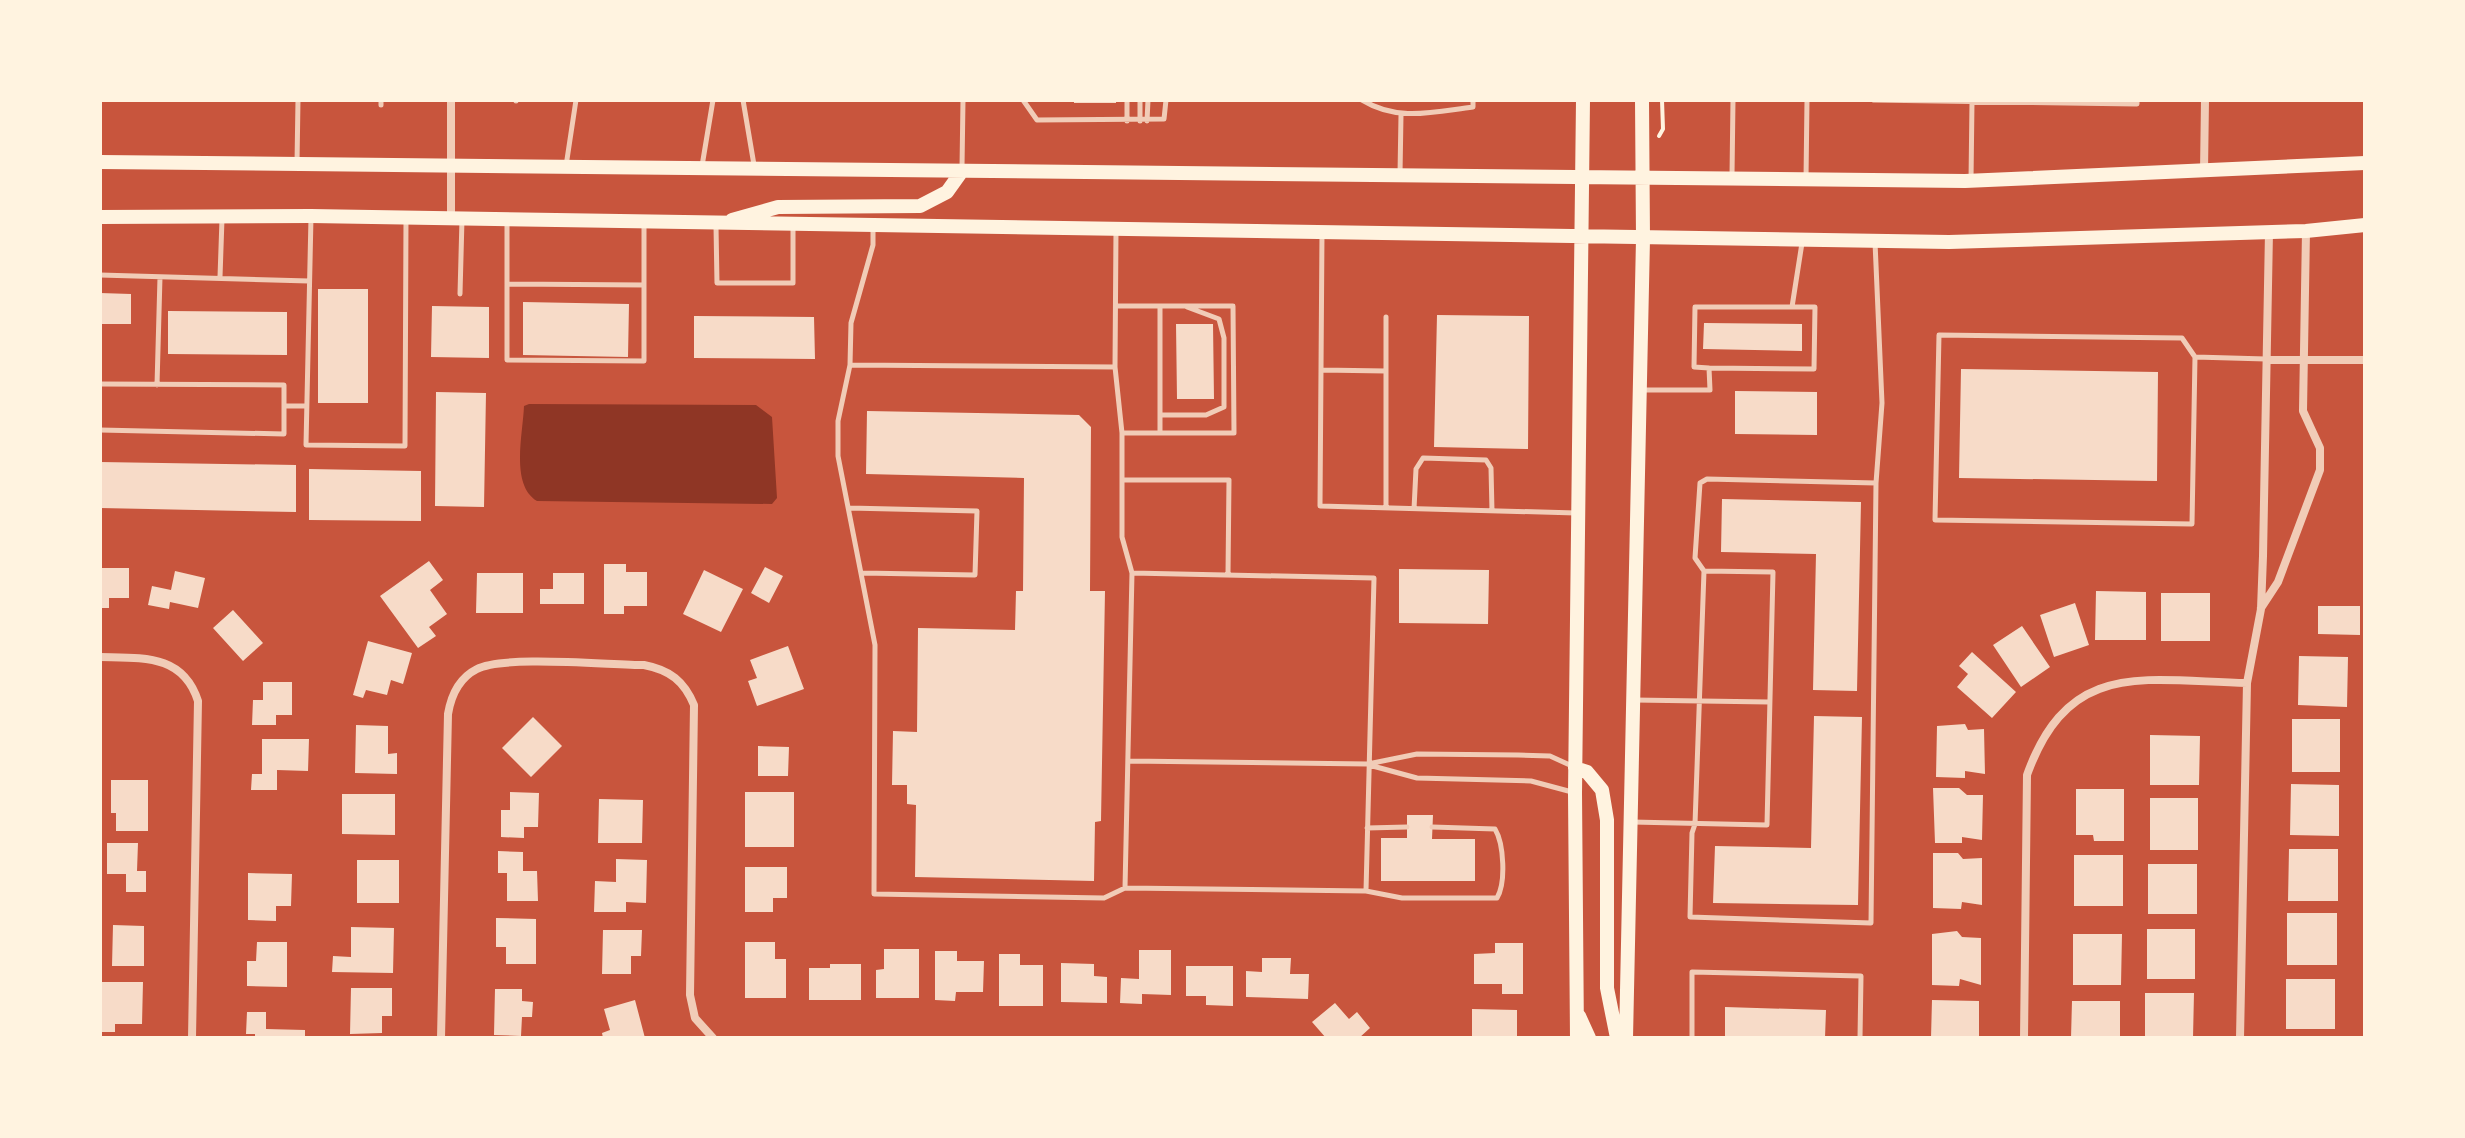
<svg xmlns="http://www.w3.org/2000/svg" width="2465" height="1138" font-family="'IBM Plex Sans',sans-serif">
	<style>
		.water { fill: #8f3625 }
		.building { fill: #f7dbc8 }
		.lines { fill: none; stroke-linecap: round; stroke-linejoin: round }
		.path { stroke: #fff3e0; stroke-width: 4 }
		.service { stroke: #f1ccb7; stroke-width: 5 }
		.minor { stroke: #f1ccb7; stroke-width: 8 }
		.secondary { stroke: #fff3e0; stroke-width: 14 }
	</style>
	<rect width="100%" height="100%" fill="#c8553d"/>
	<!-- water -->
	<path class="water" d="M529,404L756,405L772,417L777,498L772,504L537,501C510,485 523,434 524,406Z"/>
	<!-- building -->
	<path class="building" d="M1074,100H1116V103H1074Z
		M318,289H368V403H318Z
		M100,293L131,294V324H100Z
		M523,302L629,304L628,357L523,355Z
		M432,306L489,307V358L431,357Z
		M168,311L287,312V355L168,354Z
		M1437,315L1529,316L1528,449L1434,447Z
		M694,316L814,317L815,359L694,358Z
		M1704,323L1802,324V351L1703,349Z
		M1176,324H1213L1214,399H1177Z
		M1961,369L2158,372L2157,481L1959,478Z
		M1735,391L1817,392V435L1735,434Z
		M436,392L486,393L484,507L435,506Z
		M867,411L1079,415L1091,427L1090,591H1105L1101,821L1095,822L1094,881L915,877L916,805L907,804V785H892L893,731L917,732L918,628L1015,630L1016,591H1023L1024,478L866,474Z
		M100,462L296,465V512L100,508Z
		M309,469L421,471V521L309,520Z
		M1722,499L1861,502L1857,691L1813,690L1816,554L1721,552Z
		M429,561L443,580L430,590L447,614L429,627L436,636L418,648L380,596Z
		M604,564H626V572H647V606H624V614H604Z
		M765,567L783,576L769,603L751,593Z
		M100,568H129V598H109V608H100Z
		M1399,569L1489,570L1488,624L1399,623Z
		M704,570L743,589L721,632L683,614Z
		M175,571L205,578L198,608L170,602L169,609L148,605L152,586L171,590Z
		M477,573H523V613H476Z
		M553,573H584V604H540V589H553Z
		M2096,591L2146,592V640H2095Z
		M2161,593H2210V641H2161Z
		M2075,603L2089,645L2054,657L2040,615Z
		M2318,606H2360V635L2318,634Z
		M233,610L263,643L243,661L213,628Z
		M2022,626L2050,667L2021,687L1993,645Z
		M368,641L412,653L403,684L391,680L387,695L366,690L363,698L353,695Z
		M788,646L804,689L757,706L748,681L757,678L750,660Z
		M1972,652L2016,692L1992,718L1957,687L1968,674L1959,666Z
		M2299,656L2348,657L2347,707L2298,705Z
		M263,682H292V715H276V725H252L253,700H263Z
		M1814,716L1862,717L1858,905L1713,903L1715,846L1811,848Z
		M533,717L562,746L531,777L502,748Z
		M2292,719H2340V772H2292Z
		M1965,724L1968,730L1984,729L1985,774L1965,771V778L1936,777L1937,726Z
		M356,725L388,726V754L397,753V774L355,773Z
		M2150,735L2200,736L2199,785H2150Z
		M262,739H309L308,771L277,770V790H251L252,774H262Z
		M758,746L789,747L788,776H758Z
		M111,780H148V831H116V813H111Z
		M2291,784L2339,785V836L2290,835Z
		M1933,788H1959L1967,795H1983L1982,840L1962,837V843H1935Z
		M2076,789H2124V841H2094L2093,835H2076Z
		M510,792L539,793L538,827H524V838L501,837V810H510Z
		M745,792H794V847H745Z
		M342,794H395V835L342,834Z
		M2150,798H2198V850H2150Z
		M599,799L643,800L642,843H598Z
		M1407,815H1433L1432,839H1475V881H1381V838H1407Z
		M107,843H138L137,871H146V892H126V874H107Z
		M2289,849H2338V901H2288Z
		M498,851L523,852V871H537L538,901H507V873H498Z
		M1933,853H1958L1963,859L1982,858V905L1962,902L1961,909L1933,908Z
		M2074,855H2123V906H2074Z
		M616,859L647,860L646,903L626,902V912H594L595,881L616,882Z
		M357,860H399V903H357Z
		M2148,864H2197V914H2148Z
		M745,867H787V898H773V912H745Z
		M248,873L292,874L291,906H276V921L248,920Z
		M2287,913H2337V965H2287Z
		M496,918L536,919V964H506V947H496Z
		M113,925L144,926V966H112Z
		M351,927L394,928L393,973L332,972L333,956L351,957Z
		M2147,929H2195V979H2147Z
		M603,930H642L641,956H631V974H602Z
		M1957,931L1962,937L1981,938V985L1960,979L1959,986L1932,985V934Z
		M2073,934H2122L2121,985H2073Z
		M257,942H287V987L247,986V961H256Z
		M745,942H775V959H786V998H745Z
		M1495,943H1523V994H1502V984H1474V954L1495,953Z
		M884,949H919V998H876V970L884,969Z
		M1139,950H1171V995L1142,994V1004L1120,1003L1121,978L1139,979Z
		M935,951H957V961H984L983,992H956L955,1001L935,1000Z
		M999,954H1020V965H1043V1006H999Z
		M1262,958H1291L1290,974H1309L1308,999L1246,997V971L1262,972Z
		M1061,963L1094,964V976L1107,977V1003L1061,1002Z
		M830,964H861V1000H809V968H830Z
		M1186,966H1233V1006L1206,1005V996H1186Z
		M2286,979H2335V1029H2286Z
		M102,982H143L142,1024H115V1032H101Z
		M351,988H392V1016H382V1033L350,1034Z
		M495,989H522V1001L533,1002L532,1017H522L521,1036L494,1035Z
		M2145,993H2194L2193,1038H2145Z
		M635,1000L645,1038H603L602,1033L610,1030L604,1009Z
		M1932,1000L1979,1001V1038H1931Z
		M2072,1001H2120V1038H2071Z
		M1335,1003L1349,1019L1357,1012L1370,1028L1359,1038H1326L1312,1022Z
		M1725,1007L1826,1010L1825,1038H1725Z
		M1472,1009L1517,1010V1038H1472Z
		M247,1012H266V1029L305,1030V1038H255V1034H246Z"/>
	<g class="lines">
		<!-- path -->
		<path class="path" d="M1659,136L1663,129L1662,100"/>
		<!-- service -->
		<path class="service" d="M743,100L754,165
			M1023,100L1037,120L1164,119L1166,100
			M1127,100V121
			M1362,100C1398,122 1433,112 1473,107V100
			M1873,100L2137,104V100
			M516,101V100
			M381,105V100
			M1140,121V100
			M1147,121L1148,100
			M297,163L298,100
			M566,166L576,100
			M702,166L713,100
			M962,167L963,100
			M1400,174L1401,115
			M1732,175L1733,100
			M1806,179L1807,100
			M1971,180L1972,102
			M311,217L306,445L405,446L406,219
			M507,221V360L644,361V223
			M716,226L717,283H793V226
			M873,229V245L851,323L850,365L838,421V456L875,645L874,894L1104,898L1125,888
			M1116,230L1115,367L1122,433V537L1132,573L1125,888L1366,891L1374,578L1132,573
			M1322,233L1320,506L1576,513
			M100,275L309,281
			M220,277L222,219
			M507,284L644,285
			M460,294L462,219
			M1116,306H1160
			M1939,335L2182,338L2195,357L2192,524L1935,520Z
			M2195,357L2266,359
			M850,365L1115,367
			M1709,368L1694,367L1695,307H1792
			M1321,370L1386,371
			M100,384L284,385V406
			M157,385L160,277
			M1641,390H1710L1709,368L1814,369L1815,307H1792L1802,243
			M1160,415H1206L1224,407V338L1219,319L1187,307
			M100,430L284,434V406H305
			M1122,433H1234L1233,306H1160V433
			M1122,480H1229L1228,574
			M849,508L977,511L975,575L862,573
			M1386,508V317
			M1414,509L1416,469L1423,458L1486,460L1491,468L1492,511
			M1704,571L1695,558L1700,483L1707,479L1876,483
			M1634,700L1769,702
			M1128,761L1368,764L1417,754L1518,755L1550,756L1572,766
			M1369,765L1417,778L1531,781L1572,792
			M1632,822C1677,823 1722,824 1767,825L1773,572L1704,571L1695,824L1692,833L1690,917L1871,923L1876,483L1882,403L1875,242
			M1367,828L1407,827
			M1366,891L1402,898H1497C1506,883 1504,844 1495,829L1432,827
			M1692,1038V972L1861,976L1860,1038"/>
		<!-- minor -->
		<path class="minor" d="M2204,171L2205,100
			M451,218V100
			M2268,360H2365
			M2261,608L2278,582L2320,470V448L2303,411L2306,231
			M100,657C143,658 183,654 198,701L192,1038
			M441,1038L448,714C451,696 459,678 477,669C503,655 609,665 644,665C670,670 684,681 694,705L690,995L695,1018L713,1038
			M2024,1038L2027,775C2069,658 2144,681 2247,683
			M2240,1038L2247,683L2261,609L2263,556L2269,232"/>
		<!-- secondary -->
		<path class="secondary" d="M100,162L1965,181L2365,163
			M100,217L311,216L1949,242L2306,231L2365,225
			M732,220L778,207L920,206L947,192L962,171
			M1575,768L1587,772L1602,790L1607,820V988L1617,1038
			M1579,1016L1589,1038
			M1577,1038L1575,793L1583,100
			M1626,1038L1643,239L1642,100"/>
	</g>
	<!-- border -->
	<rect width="2465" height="1138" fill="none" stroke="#fff3e0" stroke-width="204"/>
</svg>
